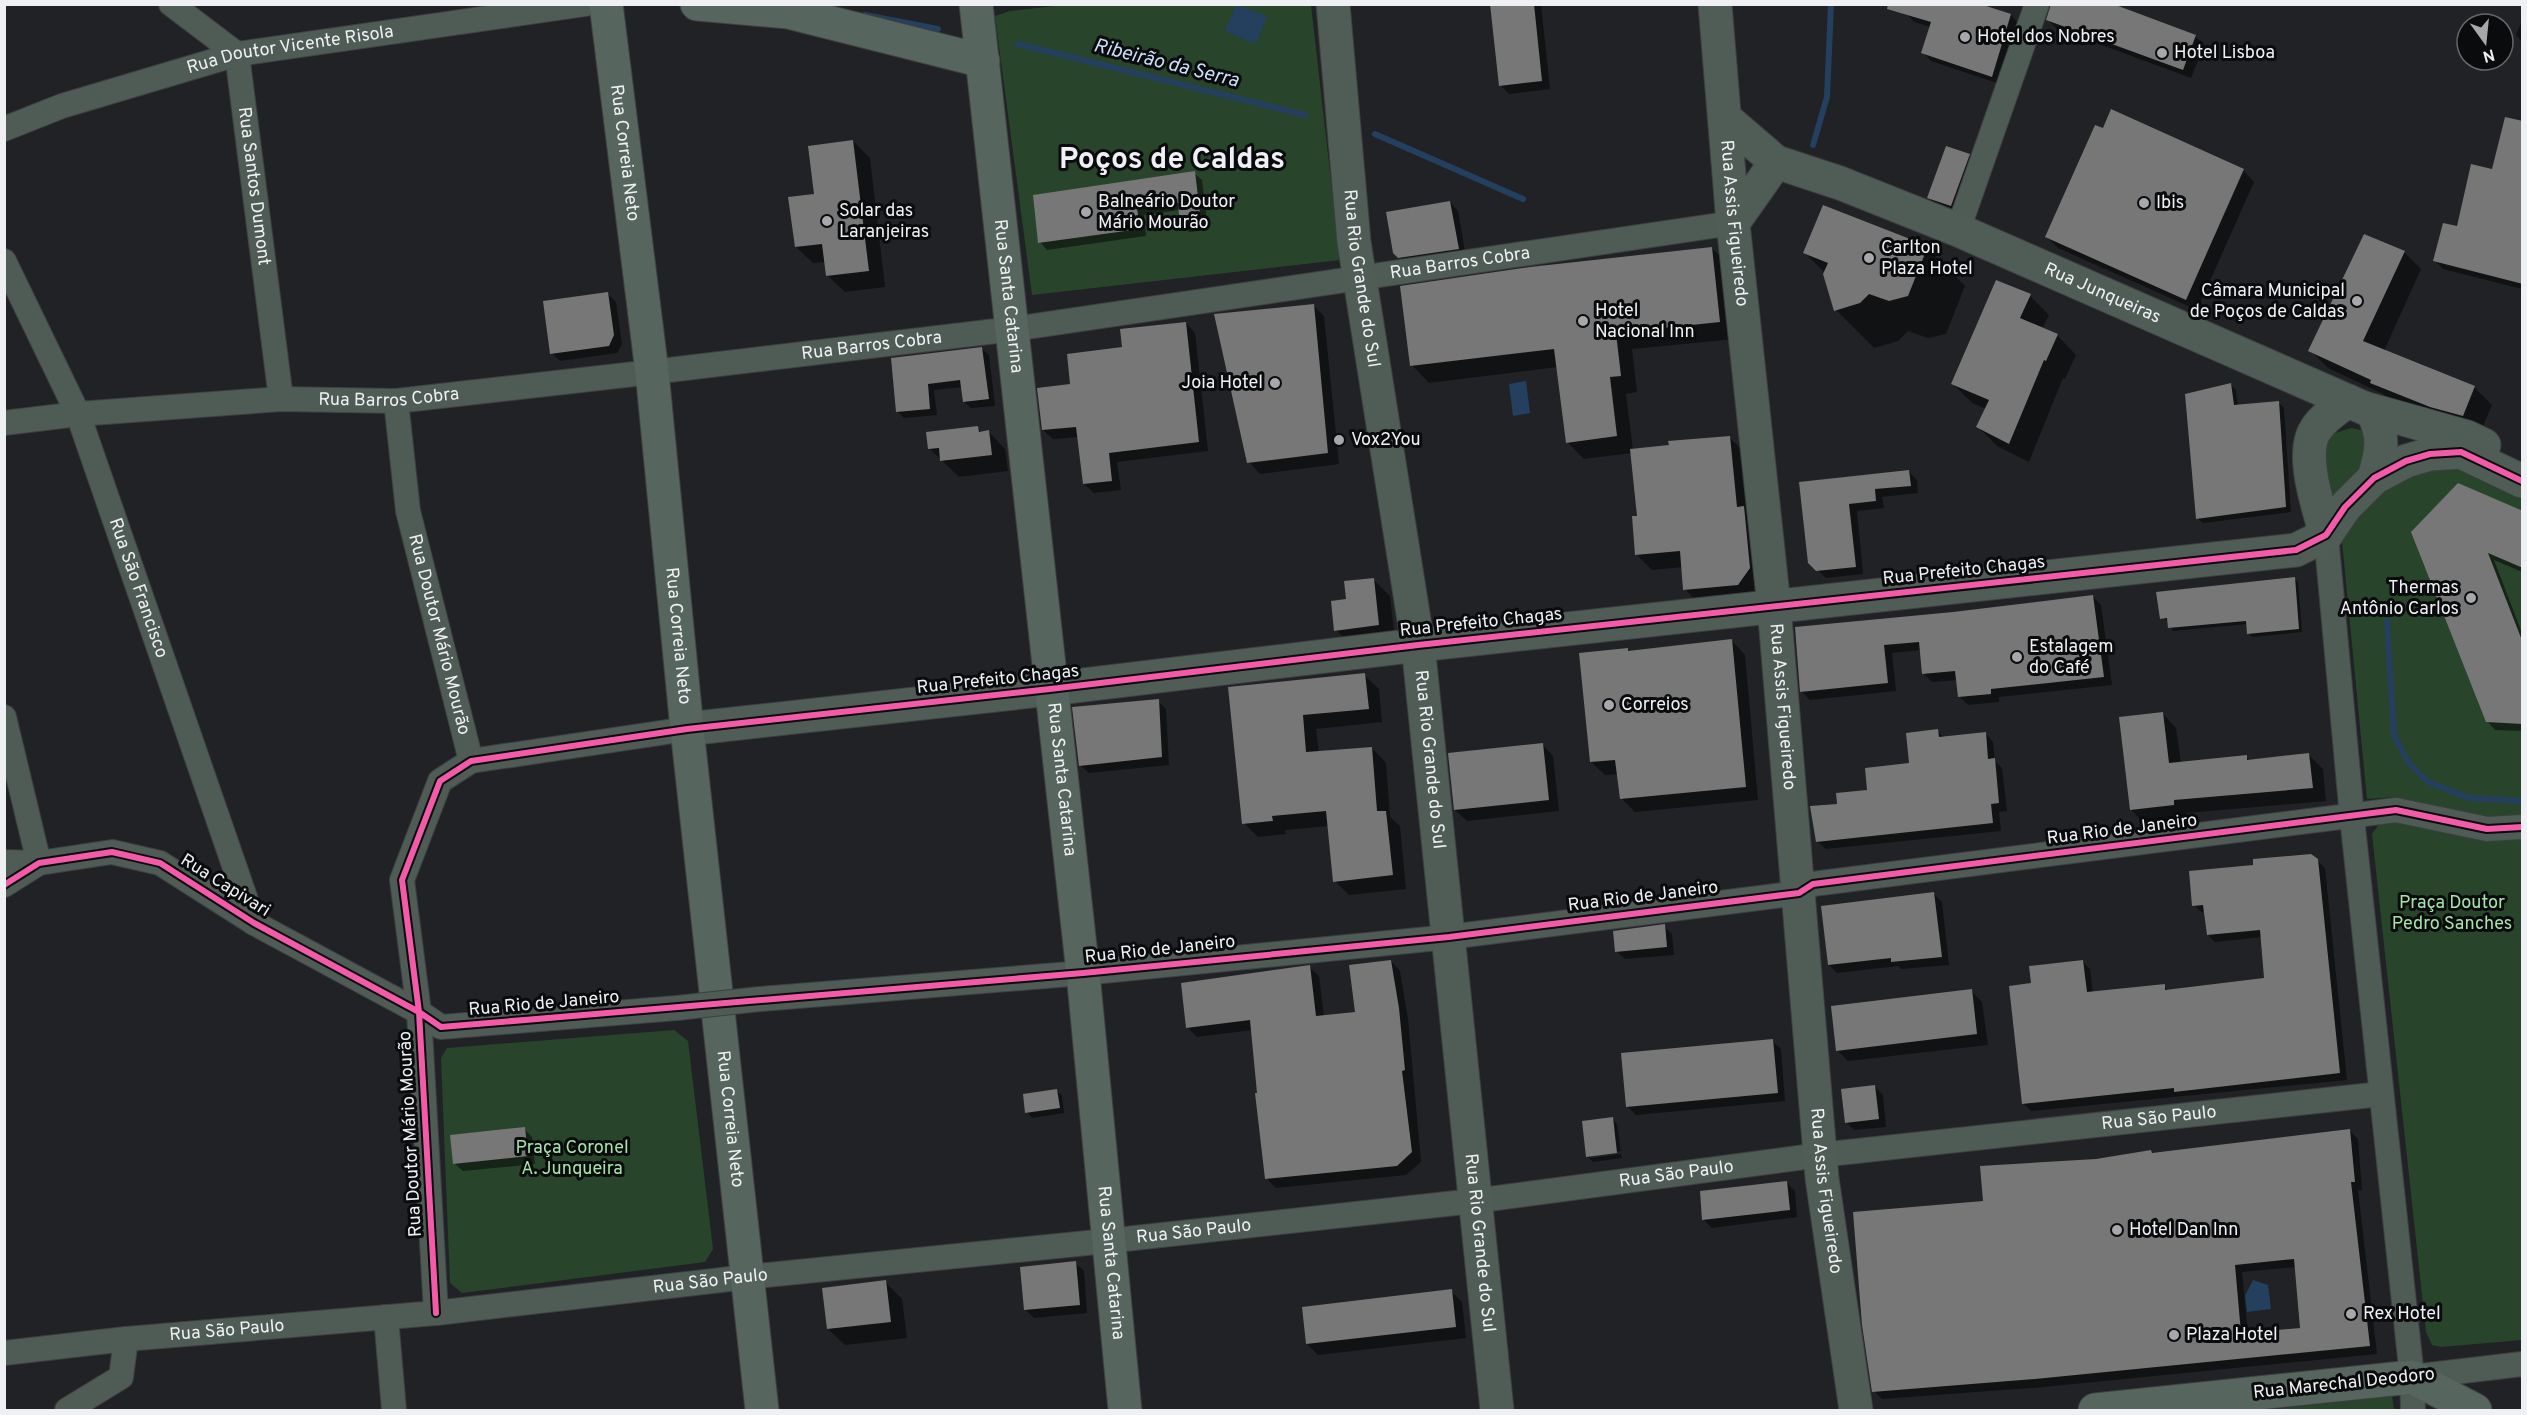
<svg xmlns="http://www.w3.org/2000/svg" width="2527" height="1415" font-family="Overpass,sans-serif">
	<style>
		.green { fill: #28452b }
		.water { fill: #253f5e }
		.shadow { fill: #0007; fill-rule: evenodd }
		.lines { fill: none; stroke-linecap: round; stroke-linejoin: round }
		.stream { stroke: #253f5e; stroke-width: 6 }
		.building { fill: #777778; fill-rule: evenodd }
		.street-casing { stroke: #3e3f41; stroke-width: 26 }
		.secondary-casing { stroke: #3e3f41; stroke-width: 35 }
		.primary-casing { stroke: #3e3f41; stroke-width: 35 }
		.street { stroke: #4f5b55; stroke-width: 24 }
		.secondary { stroke: #505d57; stroke-width: 33 }
		.primary { stroke: #56655d; stroke-width: 33 }
		.street-bridge-casing { stroke: #3e3f41; stroke-width: 26; stroke-linecap: butt }
		.street-bridge { stroke: #4f5b55; stroke-width: 24 }
		.cycleway-casing { stroke: #0a0b0d; stroke-width: 10 }
		.cycleway { stroke: #f35aa7; stroke-width: 6 }
		.poi-dot { fill: #a6a8ab; stroke: #0a0b0d; stroke-width: 2 }
		.labels { text-anchor: middle; dominant-baseline: central; stroke-width: 6; stroke-linejoin: round; paint-order: stroke }
		.poi-label { font-size: 18px; fill: #eef0f3; stroke: #0a0b0d; text-anchor: start }
		.street-label { font-size: 18px; fill: #eef0f3; stroke: #0a0b0d }
		.park-label { font-size: 18px; fill: #a7e3ab; stroke: #0a0b0d }
		.water-label { font-size: 20px; font-style: italic; fill: #cbdff7; stroke: #0a0b0d }
		.town-label { font-size: 30px; font-weight: bold; fill: #eef0f3; stroke: #0a0b0d }
	</style>
	<rect width="100%" height="100%" fill="#202225"/>
	<!-- green -->
	<path class="green" d="M1074,4L1311,5L1340,260L1032,295L995,16L1010,11Z
		M2351,428L2361,430L2369,437L2370,462L2330,506L2320,459L2329,435Z
		M2459,460L2522,490V816L2492,820L2410,802L2396,797L2367,799L2342,541L2354,518L2387,485Z
		M2407,818C2444,831 2482,846 2522,838V1340L2441,1347L2432,1345L2426,1332L2372,834L2383,819Z
		M674,1030L688,1041L713,1249L705,1262L462,1293L450,1283L441,1058L447,1048Z
		M2392,1396L2394,1410H2266Z"/>
	<!-- water -->
	<path class="water" d="M1236,5L1267,16L1256,44L1225,31Z
		M1526,381L1530,413L1513,416L1509,384Z
		M2253,1280L2268,1285L2271,1309L2247,1312L2245,1296Z"/>
	<!-- shadow -->
	<path class="shadow" d="M1492,4H1541L1550,89L1509,94L1500,85Z
		M1975,4L2011,15L2019,24L2000,84L1931,61L1923,52L1931,27L1914,22L1906,13Z
		M2048,20L2195,36L2204,45L2191,78L2056,28Z
		M2522,20V42L2516,35Z
		M2522,118V289L2443,269L2435,261L2493,171Z
		M853,141L870,158L885,287L845,292L828,276L826,262L813,263L796,247L815,195Z
		M1969,155L1974,160L1956,210L1934,202L1929,197Z
		M2243,170L2254,182L2197,310L2058,248L2047,237Z
		M1194,173L1202,180L1208,230L1189,232L1182,224L1180,210L1144,215L1146,236L1047,250L1040,242Z
		M1450,202L1458,211L1466,257L1408,265L1395,252Z
		M1712,248L1729,265L1736,339L1632,349L1637,392L1626,394L1633,450L1730,438L1745,453L1765,584L1753,600L1700,605L1685,589L1683,567L1652,570L1637,555L1639,517L1632,453L1584,459L1567,442L1558,367L1429,383L1412,365Z
		M1927,248L1965,286L1946,334L1928,338L1908,331L1898,341L1874,348L1836,310L1825,273L1805,253Z
		M2404,252L2421,269L2384,351L2474,387L2492,405L2480,433L2389,400L2383,394L2328,368L2310,350Z
		M608,294L616,302L622,344L617,353L560,361L552,353Z
		M2030,296L2049,315L2042,329L2057,335L2076,355L2065,379L2063,378L2029,462L1997,446L1978,427L1986,409L1972,403L1953,384Z
		M1313,305L1324,316L1339,464L1260,474L1249,462Z
		M1186,323L1195,333L1208,451L1117,462L1121,490L1094,493L1084,484L1078,437L1053,439L1043,430L1072,386L1124,348Z
		M982,349L989,355L995,406L971,408L964,402L962,387L934,390L937,415L904,418L897,411L893,359Z
		M2230,384L2236,390L2238,406L2278,402L2284,408L2291,512L2203,523L2197,518Z
		M977,428L982,433L989,432L1005,449L1008,471L959,477L930,449Z
		M1909,472L1917,480L1918,493L1882,497L1884,508L1857,511L1863,574L1826,578L1809,562L1800,484Z
		M2459,485L2522,512V572L2494,560L2522,633V731L2495,730L2487,721Z
		M1373,579L1390,596L1395,641L1353,647L1336,630Z
		M2294,579L2298,582L2302,632L2252,637L2249,633L2248,624L2173,631L2169,621L2161,618Z
		M2093,597L2101,605L2112,685L1999,697V702L1968,705L1959,696L1958,680L1932,682L1924,674L1921,650L1892,653L1896,691L1810,700L1801,691L1796,629L1953,614Z
		M1732,641L1745,655L1758,800L1635,812L1621,798L1618,774L1605,775L1591,762L1627,649L1630,652Z
		M1364,675L1379,689L1382,722L1316,729L1319,753L1372,748L1386,763L1390,817L1400,826L1406,889L1349,895L1335,881L1329,826L1285,830L1286,834L1258,837L1244,823L1230,689Z
		M1158,701L1166,709L1169,765L1089,773L1080,765Z
		M2162,713L2176,728L2181,763L2246,757L2250,761L2308,754L2323,769L2326,801L2187,813L2188,819L2145,824L2131,810Z
		M1937,731L1945,738L1985,733L1993,742L1995,761L2002,768L2007,811L1999,812L2001,831L1826,849L1817,841L1838,806L1868,792L1910,765Z
		M1542,744L1553,756L1559,811L1467,821L1455,810Z
		M2317,860L2325,868L2347,1080L2031,1111L2024,1104L2033,985L2082,961L2090,969L2093,993L2164,986L2169,991L2266,980L2262,937L2215,942L2208,935L2206,912H2201L2194,905Z
		M1933,893L1942,902L1949,965L1901,969L1898,966L1837,973L1829,965Z
		M1664,926L1672,934L1674,955L1625,959L1616,951Z
		M1391,961L1400,971L1408,1019L1421,1162L1406,1175L1276,1188L1266,1178L1253,1030L1197,1037L1188,1028L1309,967L1319,976L1324,1017L1357,1014Z
		M1971,991L1982,1002L1988,1045L1848,1061L1837,1050Z
		M1772,1041L1781,1049L1785,1101L1636,1115L1627,1106Z
		M1874,1086L1883,1095L1886,1127L1854,1130L1846,1122Z
		M1057,1091L1062,1096L1064,1113L1032,1118L1027,1112Z
		M1612,1119L1617,1124L1621,1151L1590,1155V1158L1621,1154L1622,1158L1593,1162L1588,1157Z
		M524,1129L532,1137L535,1164L463,1171L454,1163Z
		M2350,1131L2358,1139L2362,1190H2358L2377,1354L2044,1387L1882,1399L1874,1391L2096,1161L2151,1151L2154,1154ZM2296,1267L2301,1329L2248,1334L2242,1272Z
		M1787,1183L1795,1191L1797,1217L1712,1228L1703,1219Z
		M1075,1263L1084,1271L1087,1313L1034,1318L1026,1310Z
		M885,1282L902,1299L907,1338L845,1345L828,1329Z
		M1451,1291L1462,1302L1466,1338L1318,1355L1307,1344Z"/>
	<g class="lines">
		<!-- stream -->
		<path class="stream" d="M865,15L938,29
			M1018,44L1305,115
			M1375,134L1523,199
			M1813,145L1827,97L1831,4
			M2387,621L2394,736L2409,763L2428,782L2469,798L2522,801"/>
	</g>
	<!-- building -->
	<path class="building" d="M1490,4H1534L1542,81L1499,86Z
		M1888,4H1980L2011,14L1992,77L1921,53L1931,22L1887,9Z
		M2051,4H2113L2196,35L2183,70L2046,20Z
		M2111,109L2244,169L2186,300L2045,237L2095,125L2103,128Z
		M2505,117L2523,121V284L2433,261L2443,223L2457,226L2471,164L2492,169Z
		M853,140L869,271L826,276L822,244L795,247L788,197L814,194L808,146Z
		M1946,146L1970,154L1951,206L1927,198Z
		M1195,171L1201,223L1180,225L1178,203L1137,208L1140,229L1038,243L1033,195Z
		M1450,201L1459,249L1398,258L1393,253L1386,212Z
		M1823,205L1928,246L1908,296L1889,301L1869,294L1860,303L1834,311L1823,274L1828,263L1803,253Z
		M2364,234L2405,251L2363,341L2475,386L2463,416L2430,407L2370,383L2371,380L2308,351Z
		M1712,247L1720,322L1616,333L1621,376L1610,377L1617,436L1566,443L1554,349L1410,366L1400,286L1530,267Z
		M1996,280L2031,294L2020,318L2058,334L2046,361L2044,360L2009,444L1976,427L1989,400L1951,384Z
		M608,292L614,335L609,346L550,354L543,301Z
		M1314,304L1328,453L1247,463L1214,314Z
		M1186,322L1199,442L1109,453L1112,481L1083,484L1076,427L1042,430L1037,388L1070,384L1067,354L1122,347L1120,329Z
		M982,347L989,399L963,402L960,380L928,384L930,409L896,412L891,358Z
		M2231,383L2234,405L2279,401L2286,507L2196,519L2185,394Z
		M978,426L979,432L989,430L992,455L940,461L939,448L928,449L926,432Z
		M1730,436L1737,507L1744,506L1750,568L1738,585L1683,590L1680,551L1635,555L1632,516H1637L1630,449L1669,445L1668,441Z
		M1909,470L1911,486L1875,489L1876,501L1849,504L1856,567L1816,571L1808,563L1799,482Z
		M2458,483L2523,511V568L2488,553L2523,643V724L2486,722L2411,532Z
		M2295,577L2299,629L2247,634L2246,621L2168,628L2167,618L2160,619L2156,592Z
		M1374,578L1379,625L1334,631L1331,601L1346,599L1344,581Z
		M2093,595L2104,677L1991,689V694L1958,697L1955,671L1922,674L1919,642L1884,645L1888,683L1800,692L1795,627L1953,612Z
		M1732,639L1746,787L1620,799L1615,760L1590,762L1579,653L1628,648V651Z
		M1365,673L1369,709L1303,715L1306,752L1372,747L1377,811H1386L1393,875L1333,882L1326,811L1272,816L1273,821L1242,824L1228,687Z
		M1159,699L1162,757L1079,766L1072,707Z
		M2163,712L2169,763L2247,755V760L2309,753L2313,788L2174,800V805L2130,810L2119,717Z
		M1938,729L1939,737L1986,732L1988,759L1995,758L1999,803L1991,804L1993,823L1816,842L1810,806L1837,804L1836,793L1867,790L1865,768L1909,763L1906,733Z
		M1543,743L1549,800L1454,810L1448,753Z
		M2311,854L2318,859L2340,1073L2174,1092V1088L2022,1104L2009,986L2031,983L2029,966L2083,960L2087,992L2165,984V990L2264,978L2260,930L2207,935L2203,905L2192,906L2189,871L2253,865V859Z
		M1934,892L1942,957L1891,962V958L1828,965L1821,906Z
		M1665,924L1667,947L1615,952L1613,931Z
		M1391,960L1399,1008L1405,1070L1402,1071L1412,1152L1397,1166L1265,1179L1255,1093H1257L1250,1020L1186,1028L1181,983L1310,965L1316,1016L1355,1012L1349,965Z
		M1972,989L1977,1034L1836,1051L1831,1006Z
		M1773,1039L1778,1093L1626,1107L1621,1053Z
		M1875,1085L1879,1119L1845,1123L1841,1089Z
		M1057,1089L1060,1108L1025,1113L1023,1094Z
		M1613,1117L1617,1153L1586,1157L1582,1121Z
		M525,1127L528,1156L453,1164L450,1135Z
		M2350,1129L2355,1182H2351L2370,1346L2035,1379L1872,1392L1862,1325L1853,1212L1983,1201L1980,1166L2096,1159L2151,1150L2152,1153ZM2294,1259L2300,1328L2241,1333L2235,1265Z
		M1787,1181L1790,1210L1702,1220L1700,1191Z
		M1076,1261L1080,1305L1024,1310L1020,1267Z
		M886,1280L891,1322L827,1329L822,1288Z
		M1452,1289L1456,1327L1306,1344L1302,1307Z"/>
	<g class="lines">
		<!-- street casing -->
		<g class="street-casing">
			<g id="street">
				<path id="s1" d="M171,4L237,54L281,399"/>
				<path id="s2" d="M4,129L62,106L237,54L585,4"/>
				<path d="M1958,230L2037,4"/>
				<path id="s3" d="M4,261L78,414L254,923"/>
				<path id="s4" d="M396,401L408,511L471,761"/>
				<path id="s5" d="M4,423L78,414L281,399L396,401L652,372L1013,329L1733,223"/>
				<path d="M2326,535L2352,817L2412,1377L2413,1410"/>
				<path d="M4,717L39,863L4,862"/>
				<path d="M4,885L39,863L112,852L160,863L254,923L419,1012L441,1027L677,1008"/>
				<path d="M760,999L1083,973L1449,937L1799,893L1813,884L2396,810L2487,829L2522,827"/>
				<path d="M436,1313L419,1012L402,880L440,781L471,761L687,729"/>
				<path d="M386,1317L394,1410"/>
				<path id="s6" d="M4,1353L126,1339L436,1313L747,1277L1107,1241L1474,1201L1820,1155L2381,1094"/>
				<path d="M2412,1377L2522,1364"/>
				<path d="M67,1410L121,1377L126,1339"/>
			</g>
		</g>
		<!-- secondary casing -->
		<g class="secondary-casing">
			<g id="secondary">
				<path id="s7" d="M1333,4L1354,242L1418,645L1497,1410"/>
				<path id="s8" d="M1715,4L1733,223L1774,606L1822,1178L1856,1410"/>
				<path id="s9" d="M1726,119L1776,162L1840,183L1958,230L2364,408L2467,437L2484,445"/>
				<path d="M1733,223L1776,162"/>
				<path d="M2372,411C2385,436 2382,451 2374,478"/>
				<path d="M2326,535C2319,509 2299,453 2316,429C2324,417 2337,409 2348,401"/>
				<path d="M687,729L1050,689L1418,645L2296,550L2326,535L2345,507L2374,478L2406,461L2430,454L2461,452L2522,481"/>
			</g>
		</g>
		<!-- primary casing -->
		<g class="primary-casing">
			<g id="primary">
				<path id="s10" d="M606,4L652,372L687,729L762,1410"/>
				<path d="M697,4L788,12L983,61"/>
				<path id="s11" d="M976,4L1083,973L1125,1410"/>
				<path d="M2095,1410L2412,1377L2475,1410"/>
			</g>
		</g>
		<!-- street -->
		<use href="#street" class="street"/>
		<!-- secondary -->
		<use href="#secondary" class="secondary"/>
		<!-- primary -->
		<use href="#primary" class="primary"/>
		<!-- street-bridge casing -->
		<g class="street-bridge-casing">
			<path id="street-bridge" d="M677,1008L760,999"/>
		</g>
		<!-- street-bridge -->
		<use href="#street-bridge" class="street-bridge"/>
		<!-- cycleway casing -->
		<g class="cycleway-casing">
			<path id="cycleway" d="M4,885L39,863L112,852L160,863L254,923L419,1012L441,1027L1083,973L1449,937L1799,893L1813,884L2396,810L2487,829L2522,827
				M436,1313L419,1012L402,880L440,781L471,761L687,729L1050,689L1418,645L2296,550L2326,535L2345,507L2374,478L2406,461L2430,454L2461,452L2522,481"/>
		</g>
		<!-- cycleway -->
		<use href="#cycleway" class="cycleway"/>
	</g>
	<!-- markers -->
	<g class="poi-dot">
		<circle cx="1965" cy="37" r="6"/>
		<circle cx="2162" cy="53" r="6"/>
		<circle cx="2144" cy="203" r="6"/>
		<circle cx="1086" cy="212" r="6"/>
		<circle cx="827" cy="221" r="6"/>
		<circle cx="1869" cy="258" r="6"/>
		<circle cx="2357" cy="301" r="6"/>
		<circle cx="1583" cy="321" r="6"/>
		<circle cx="1275" cy="383" r="6"/>
		<circle cx="1339" cy="440" r="6"/>
		<circle cx="2471" cy="598" r="6"/>
		<circle cx="2017" cy="657" r="6"/>
		<circle cx="1609" cy="705" r="6"/>
		<circle cx="2117" cy="1230" r="6"/>
		<circle cx="2351" cy="1314" r="6"/>
		<circle cx="2174" cy="1335" r="6"/>
	</g>
	<g class="labels">
		<!-- poi labels -->
		<g class="poi-label">
			<text x="1977" y="37">Hotel dos Nobres</text>
			<text x="2174" y="53">Hotel Lisboa</text>
			<text x="1098" y="202">Balneário Doutor<tspan x="1098" dy="21">Mário Mourão</tspan></text>
			<text x="2156" y="203">Ibis</text>
			<text x="839" y="211">Solar das<tspan x="839" dy="21">Laranjeiras</tspan></text>
			<text x="1881" y="248">Carlton<tspan x="1881" dy="21">Plaza Hotel</tspan></text>
			<text x="2345" y="291" text-anchor="end">Câmara Municipal<tspan x="2345" dy="21">de Poços de Caldas</tspan></text>
			<text x="1595" y="311">Hotel<tspan x="1595" dy="21">Nacional Inn</tspan></text>
			<text x="1263" y="383" text-anchor="end">Joia Hotel</text>
			<text x="1351" y="440">Vox2You</text>
			<text x="2459" y="588" text-anchor="end">Thermas<tspan x="2459" dy="21">Antônio Carlos</tspan></text>
			<text x="2029" y="647">Estalagem<tspan x="2029" dy="21">do Café</tspan></text>
			<text x="1621" y="705">Correios</text>
			<text x="2129" y="1230">Hotel Dan Inn</text>
			<text x="2363" y="1314">Rex Hotel</text>
			<text x="2186" y="1335">Plaza Hotel</text>
		</g>
		<!-- street labels -->
		<g class="street-label">
			<text stroke="none"><textPath href="#s2" startOffset="298">Rua Doutor Vicente Risola</textPath></text>
			<text stroke="none"><textPath href="#s10" startOffset="150">Rua Correia Neto</textPath></text>
			<text stroke="none"><textPath href="#s1" startOffset="216">Rua Santos Dumont</textPath></text>
			<text stroke="none"><textPath href="#s8" startOffset="220">Rua Assis Figueiredo</textPath></text>
			<text stroke="none"><textPath href="#s5" startOffset="1466">Rua Barros Cobra</textPath></text>
			<text stroke="none"><textPath href="#s7" startOffset="276">Rua Rio Grande do Sul</textPath></text>
			<text stroke="none"><textPath href="#s9" startOffset="418">Rua Junqueiras</textPath></text>
			<text stroke="none"><textPath href="#s11" startOffset="294">Rua Santa Catarina</textPath></text>
			<text stroke="none"><textPath href="#s5" startOffset="872">Rua Barros Cobra</textPath></text>
			<text stroke="none"><textPath href="#s5" startOffset="386">Rua Barros Cobra</textPath></text>
			<text transform="translate(1964 571) rotate(-6)">Rua Prefeito Chagas</text>
			<text stroke="none"><textPath href="#s3" startOffset="354">Rua São Francisco</textPath></text>
			<text transform="translate(1481 623) rotate(-6)">Rua Prefeito Chagas</text>
			<text stroke="none"><textPath href="#s4" startOffset="238">Rua Doutor Mário Mourão</textPath></text>
			<text stroke="none"><textPath href="#s10" startOffset="636">Rua Correia Neto</textPath></text>
			<text transform="translate(998 680) rotate(-6)">Rua Prefeito Chagas</text>
			<text stroke="none"><textPath href="#s8" startOffset="706">Rua Assis Figueiredo</textPath></text>
			<text stroke="none"><textPath href="#s7" startOffset="762">Rua Rio Grande do Sul</textPath></text>
			<text stroke="none"><textPath href="#s11" startOffset="780">Rua Santa Catarina</textPath></text>
			<text transform="translate(2122 830) rotate(-7)">Rua Rio de Janeiro</text>
			<text transform="translate(225 886) rotate(32)">Rua Capivari</text>
			<text transform="translate(1643 897) rotate(-7)">Rua Rio de Janeiro</text>
			<text transform="translate(1160 950) rotate(-6)">Rua Rio de Janeiro</text>
			<text transform="translate(544 1004) rotate(-5)">Rua Rio de Janeiro</text>
			<text stroke="none"><textPath href="#s10" startOffset="1122">Rua Correia Neto</textPath></text>
			<text stroke="none"><textPath href="#s6" startOffset="2168">Rua São Paulo</textPath></text>
			<text transform="translate(411 1134) rotate(-93)">Rua Doutor Mário Mourão</text>
			<text stroke="none"><textPath href="#s6" startOffset="1682">Rua São Paulo</textPath></text>
			<text stroke="none"><textPath href="#s8" startOffset="1192">Rua Assis Figueiredo</textPath></text>
			<text stroke="none"><textPath href="#s6" startOffset="1196">Rua São Paulo</textPath></text>
			<text stroke="none"><textPath href="#s7" startOffset="1248">Rua Rio Grande do Sul</textPath></text>
			<text stroke="none"><textPath href="#s11" startOffset="1266">Rua Santa Catarina</textPath></text>
			<text stroke="none"><textPath href="#s6" startOffset="710">Rua São Paulo</textPath></text>
			<text stroke="none"><textPath href="#s6" startOffset="224">Rua São Paulo</textPath></text>
			<text transform="translate(2344 1384) rotate(-6)">Rua Marechal Deodoro</text>
		</g>
		<!-- park labels -->
		<g class="park-label">
			<text x="2452" y="903">Praça Doutor<tspan x="2452" dy="21">Pedro Sanches</tspan></text>
			<text x="572" y="1148">Praça Coronel<tspan x="572" dy="21">A. Junqueira</tspan></text>
		</g>
		<!-- water labels -->
		<g class="water-label">
			<text transform="translate(1166 64) rotate(14)">Ribeirão da Serra</text>
		</g>
		<!-- town labels -->
		<g class="town-label">
			<text x="1172" y="160">Poços de Caldas</text>
		</g>
	</g>
	<!-- border -->
	<rect width="2527" height="1415" fill="none" stroke="#eef0f3" stroke-width="12"/>
	<!-- north arrow -->
	<g transform="translate(2485 42) rotate(165)"><circle r="28" fill="#0a0b0d" stroke="#656769" stroke-width="1.5"/>
	<path d="M0-4.5L10 22L0 15L-10 22Z" fill="#a6a8ab"/>
	<text y="-9" font-size="16" font-weight="bold" text-anchor="middle" fill="#eef0f3">N</text>
	</g>
</svg>
